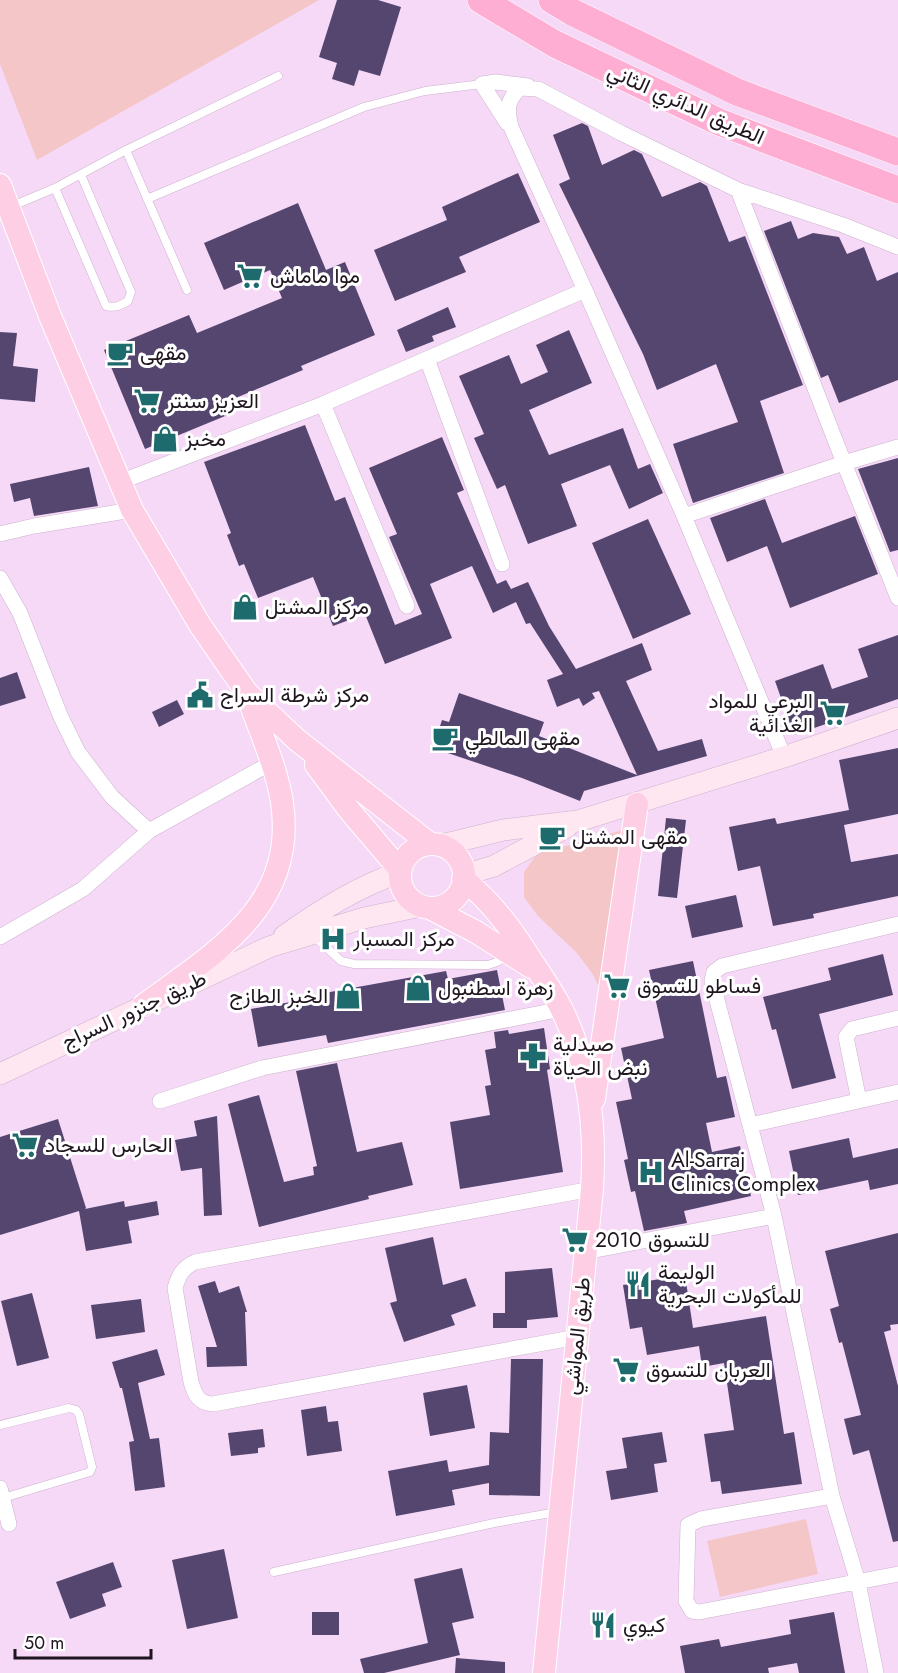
<svg xmlns="http://www.w3.org/2000/svg" width="898" height="1673" font-family="Jost,Vazirmatn,sans-serif">
	<style>
		.green { fill: #f5c6c8 }
		.building { fill: #554670 }
		.lines { fill: none; stroke-linecap: round; stroke-linejoin: round }
		.lane-casing { stroke: #cdb1cd; stroke-width: 9 }
		.street-casing { stroke: #cdb1cd; stroke-width: 16 }
		.secondary-casing { stroke: #cdb1cd; stroke-width: 22 }
		.primary-casing { stroke: #fff; stroke-width: 24 }
		.highway-casing { stroke: #fff; stroke-width: 28 }
		.lane { stroke: #fff; stroke-width: 8 }
		.street { stroke: #fff; stroke-width: 15 }
		.secondary { stroke: #ffe7f2; stroke-width: 21 }
		.primary { stroke: #fecee4; stroke-width: 22 }
		.highway { stroke: #feaed2; stroke-width: 27 }
		.labels { text-anchor: middle; dominant-baseline: central; stroke-width: 6; stroke-linejoin: round; paint-order: stroke }
		.street-label { font-size: 21px; fill: #1f151f; stroke: #fff }
		.poi-label { font-size: 21px; fill: #1f151f; stroke: #fff; text-anchor: start }
	</style>
	<rect width="100%" height="100%" fill="#f6d9f7"/>
	<!-- green -->
	<path class="green" d="M0,0H319L37,160L0,64Z
		M630,828L605,998L592,973L576,952L538,916L524,897V872L537,854Z
		M806,1519L818,1574L720,1597L707,1541Z"/>
	<!-- building -->
	<path class="building" d="M337,0H378L401,7L380,76L359,70L354,86L332,79L337,63L319,57Z
		M582,123L588,126L602,165L634,150L642,154L662,197L700,182L707,186L729,242L745,236L803,385L760,401L784,473L693,503L673,444L738,422L716,364L657,390L643,354L559,184L570,179L553,135Z
		M518,173L540,222L459,257L466,272L395,301L374,250L447,220L442,207Z
		M298,203L326,270L345,262L375,335L301,366L303,370L226,402L230,414L145,449L104,350L189,315L197,333L282,298L270,270L224,290L204,243Z
		M791,221L798,239L813,233L839,237L847,254L864,247L877,281L898,272V380L839,403L828,375L821,378L764,231Z
		M448,307L456,327L432,336L434,341L406,352L397,330Z
		M569,330L592,383L529,410L549,455L623,428L638,469L650,464L663,493L629,509L610,465L561,484L577,526L528,544L505,485L497,489L474,438L484,434L459,376L509,355L521,384L548,372L536,345Z
		M0,332L17,333L13,366L38,369L35,402L0,399Z
		M305,425L335,501L345,497L395,625L422,614L389,537L397,534L369,468L442,437L464,490L457,493L497,584L506,580L511,589L528,582L549,626L576,669L642,643L652,670L626,681L658,751L702,739L707,756L584,791L580,801L522,778L433,748L442,720L449,722L459,693L544,722L539,736L637,775L599,691L592,693L595,698L583,706L579,698L557,707L547,680L563,674L530,623L526,624L516,602L493,613L472,566L430,584L452,638L385,664L365,614L333,626L313,577L258,598L244,564L239,566L227,535L231,533L204,462Z
		M898,458V550L890,552L858,469Z
		M89,467L98,506L34,516L30,498L14,502L10,484Z
		M765,499L782,543L855,516L878,574L790,608L767,546L727,562L710,518Z
		M648,519L691,614L633,639L592,543Z
		M898,635V699L794,735L775,681L823,664L832,689L868,677L858,649Z
		M17,672L26,698L0,706V678Z
		M177,700L184,714L159,727L152,712Z
		M898,748V814L844,825L851,862L898,854V896L813,914L814,918L773,926L760,866L738,871L729,827L775,818L777,824L849,810L839,760Z
		M666,818L686,820L677,898L658,896Z
		M736,895L743,927L692,938L685,906Z
		M883,954L893,995L819,1014L836,1078L792,1089L776,1029L772,1030L763,997L831,980L828,968Z
		M693,961L717,1078L726,1076L735,1117L706,1123L712,1152L740,1146L751,1196L684,1211L687,1223L644,1231L635,1191L631,1192L624,1160L628,1159L616,1102L632,1099L621,1048L664,1038L649,970Z
		M497,970L505,1010L328,1043L326,1035L258,1047L251,1009L319,997V994L446,971L448,979Z
		M544,1028L550,1069L547,1070L563,1172L460,1189L450,1122L490,1115L485,1086L491,1085L485,1050L496,1048L494,1032L508,1030L509,1034Z
		M337,1063L357,1152L402,1142L413,1185L368,1196L369,1199L259,1227L228,1104L259,1095L284,1182L314,1175L313,1167L317,1166L296,1071Z
		M217,1116L222,1215L204,1216L202,1168L181,1171L175,1140L197,1136L194,1121Z
		M58,1119L86,1208L85,1209L124,1201L125,1207L157,1201L159,1215L128,1221L132,1243L86,1251L79,1211L0,1235V1137Z
		M849,1138L853,1158L898,1148V1184L870,1190L868,1180L798,1195L789,1151Z
		M898,1233V1324L890,1325L891,1330L884,1332L898,1386V1541L893,1542L869,1450L853,1455L844,1419L861,1415L842,1342L839,1343L830,1309L839,1306L825,1251Z
		M433,1237L443,1285L466,1278L476,1306L451,1315L455,1325L404,1342L390,1303L397,1301L385,1248Z
		M552,1268L558,1317L527,1320V1328H493V1313H505V1272Z
		M685,1275L693,1328L766,1316L784,1434L794,1432L802,1484L722,1494L720,1481L711,1482L704,1434L734,1430L724,1363L702,1367L699,1346L647,1355L642,1327L630,1329L623,1285Z
		M215,1281L219,1293L239,1286L247,1312H245L247,1366L207,1367L206,1347H217L198,1286Z
		M32,1293L49,1358L17,1366L1,1301Z
		M141,1299L145,1332L96,1339L91,1305Z
		M157,1349L165,1375L138,1383L150,1439L159,1438L165,1487L135,1491L129,1442L134,1441L122,1388H120L112,1362Z
		M511,1359H543L540,1496L489,1495V1483L452,1490L455,1505L396,1516L388,1471L447,1460L449,1472L489,1465L490,1432L509,1433Z
		M467,1385L475,1428L430,1436L423,1393Z
		M326,1406L328,1422L338,1421L342,1451L307,1456L301,1410Z
		M263,1429L265,1447L258,1448V1453L231,1456L228,1433Z
		M662,1432L667,1462L654,1464L658,1492L611,1500L606,1471L627,1468L622,1438Z
		M224,1549L238,1618L187,1629L172,1560Z
		M113,1562L122,1587L102,1594L106,1606L70,1619L56,1582Z
		M462,1568L474,1618L452,1623L460,1655L384,1673H364L360,1659L428,1643L414,1579Z
		M312,1612H339V1635H312Z
		M834,1612L845,1673H799L797,1663L768,1668L769,1673H685L680,1646L719,1639L721,1647L791,1634L789,1620Z
		M456,1658L505,1662V1673H455Z"/>
	<g class="lines">
		<!-- lane casing -->
		<g class="lane-casing">
			<path id="lane" d="M126,150L187,290
				M55,188L106,306C115,308 120,306 128,301L131,292L81,175
				M147,199L364,107L425,91L482,84
				M10,207L55,188L126,150L278,76
				M315,937L341,961L354,964L488,965L497,962L506,955
				M0,1425L69,1408L76,1410L79,1414L92,1467L90,1472L3,1498
				M274,1572L494,1523L557,1512"/>
		</g>
		<!-- street casing -->
		<g class="street-casing">
			<path id="street" d="M507,123L482,84L496,82L528,86
				M738,190L844,463L898,598
				M427,359L502,564
				M323,404L407,606
				M120,482L323,404L585,290
				M684,516L844,463L898,447
				M0,534L34,526L132,510
				M0,578L20,613L60,715L78,752L112,797L149,831
				M784,757L684,516L585,290L511,127C507,110 506,101 520,88L538,89L621,133L738,190L843,225L898,247
				M0,937L83,889L149,831L271,763
				M160,1101L262,1068L562,1009
				M859,1101L846,1037L852,1029L898,1018
				M750,1125L898,1092
				M585,1252L774,1216
				M577,1337L213,1404C198,1403 195,1395 191,1382L175,1288C179,1275 182,1268 195,1262L592,1189
				M0,1488L9,1524
				M832,1496L701,1519L688,1525L686,1601L692,1611L699,1612L898,1574
				M876,1673L858,1582L832,1496L774,1216L712,981L714,972L722,966L898,924"/>
		</g>
		<!-- secondary casing -->
		<g class="secondary-casing">
			<path id="secondary" d="M442,845L503,830L578,821L784,757L898,718
				M464,875L494,866L567,827
				M284,936C321,910 357,887 400,872
				M0,1074L269,947L364,918L421,906"/>
		</g>
		<!-- primary casing -->
		<g class="primary-casing">
			<path id="primary" d="M0,185L50,316L132,510L200,625L247,693L297,740L430,844
				M316,765L350,811L400,870
				M400 876a32 32 0 1 1 64 0a32 32 0 1 1-64 0Z
				M463,879C493,903 513,931 533,963C543,978 554,994 562,1010C589,1065 596,1129 592,1189L544,1673
				M430,908L476,932L531,967
				M144,1005C217,951 297,906 282,802C276,766 260,731 248,697
				M594,1099L637,804"/>
		</g>
		<!-- highway casing -->
		<g class="highway-casing">
			<path id="highway" d="M481,0L555,44L719,122L898,190
				M552,0L572,12L737,92L898,152"/>
		</g>
		<!-- lane -->
		<use href="#lane" class="lane"/>
		<!-- street -->
		<use href="#street" class="street"/>
		<!-- secondary -->
		<use href="#secondary" class="secondary"/>
		<!-- primary -->
		<use href="#primary" class="primary"/>
		<!-- highway -->
		<use href="#highway" class="highway"/>
	</g>
	<!-- icons -->
	<defs>
		<g id="supermarket-bare" transform="scale(2.07)"><path d="M-6-5.5h2.5l.6 2H6L4.5 2H-2.5L-4.4-4H-6ZM-1.5 3.2a1.3 1.3 0 1 0 .1 0ZM3 3.2a1.3 1.3 0 1 0 .1 0Z" fill="#1e6b6d" stroke="#fff" stroke-width="2.5" paint-order="stroke"/></g>
		<g id="cafe-bare" transform="scale(2.07)"><path d="M-5.5-4.5H6V0H3Q3 3.5 0 3.5H-2.5Q-5.5 3.5-5.5 0ZM3-3.2v2h1.7v-2ZM-6 4.5H4V6H-6Z" fill="#1e6b6d" stroke="#fff" stroke-width="2.5" paint-order="stroke"/></g>
		<g id="shop-bare" transform="scale(2.07)"><path d="M-5-2.5h2.3a2.7 3.5 0 0 1 5.4 0H5L5.5 6h-11ZM-1.5-2.5h3a1.5 2.3 0 0 0-3 0Z" fill="#1e6b6d" stroke="#fff" stroke-width="2.5" paint-order="stroke"/></g>
		<g id="civic-bare" transform="scale(2.07)"><path d="M-.6-6.5H3V-4.5H.6V-3L4-1V1h2V6H-6V1h2V-1L-.6-3ZM-1.2 2.5V6h2.4V2.5Z" fill="#1e6b6d" stroke="#fff" stroke-width="2.5" paint-order="stroke"/></g>
		<g id="hospital-bare" transform="scale(2.07)"><path d="M-5-5h3v3.5h4V-5h3V5h-3V1.5h-4V5h-3Z" fill="#1e6b6d" stroke="#fff" stroke-width="2.5" paint-order="stroke"/></g>
		<g id="pharmacy-bare" transform="scale(2.07)"><path d="M-2-6h4v4h4v4h-4v4h-4v-4h-4v-4h4Z" fill="#1e6b6d" stroke="#fff" stroke-width="2.5" paint-order="stroke"/></g>
		<g id="restaurant-bare" transform="scale(2.07)"><path d="M-5-6h1v4h1v-4h1v4h1v-4h1v5L-1.5 .5V6h-2V.5L-5-1ZM5-6V6H3V1.5H1.5Q1.5-4 5-6Z" fill="#1e6b6d" stroke="#fff" stroke-width="2.5" paint-order="stroke"/></g>
	</defs>
	<g fill-rule="evenodd">
		<use href="#supermarket-bare" x="250" y="276"/>
		<use href="#cafe-bare" x="120" y="353"/>
		<use href="#supermarket-bare" x="147" y="401"/>
		<use href="#shop-bare" x="165" y="439"/>
		<use href="#shop-bare" x="245" y="607"/>
		<use href="#civic-bare" x="200" y="695"/>
		<use href="#supermarket-bare" x="833" y="713"/>
		<use href="#cafe-bare" x="445" y="738"/>
		<use href="#cafe-bare" x="552" y="837"/>
		<use href="#hospital-bare" x="333" y="939"/>
		<use href="#supermarket-bare" x="617" y="986"/>
		<use href="#shop-bare" x="418" y="988"/>
		<use href="#shop-bare" x="348" y="996"/>
		<use href="#pharmacy-bare" x="533" y="1056"/>
		<use href="#supermarket-bare" x="25" y="1145"/>
		<use href="#hospital-bare" x="651" y="1172"/>
		<use href="#supermarket-bare" x="575" y="1240"/>
		<use href="#restaurant-bare" x="638" y="1284"/>
		<use href="#supermarket-bare" x="626" y="1370"/>
		<use href="#restaurant-bare" x="603" y="1625"/>
	</g>
	<g class="labels">
		<!-- street labels -->
		<g class="street-label">
			<text transform="translate(686 104) rotate(24)">الطريق الدائري الثاني</text>
			<text transform="translate(134 1010) rotate(-25)">طريق جنزور السراج</text>
			<text transform="translate(577 1336) rotate(-84)">طريق المواشي</text>
		</g>
		<!-- poi labels -->
		<g class="poi-label">
			<text x="270" y="276">موا ماماش</text>
			<text x="140" y="353">مقهى</text>
			<text x="167" y="401">العزيز سنتر</text>
			<text x="185" y="439">مخبز</text>
			<text x="265" y="607">مركز المشتل</text>
			<text x="220" y="695">مركز شرطة السراج</text>
			<text x="813" y="701" text-anchor="end">البرعي للمواد<tspan x="813" dy="24">الغذائية</tspan></text>
			<text x="465" y="738">مقهى المالطي</text>
			<text x="572" y="837">مقهى المشتل</text>
			<text x="353" y="939">مركز المسبار</text>
			<text x="637" y="986">فساطو للتسوق</text>
			<text x="438" y="988">زهرة اسطنبول</text>
			<text x="328" y="996" text-anchor="end">الخبز الطازج</text>
			<text x="553" y="1044">صيدلية<tspan x="553" dy="24">نبض الحياة</tspan></text>
			<text x="45" y="1145">الحارس للسجاد</text>
			<text x="671" y="1160">Al-Sarraj<tspan x="671" dy="24">Clinics Complex</tspan></text>
			<text x="595" y="1240">2010 للتسوق</text>
			<text x="658" y="1272">الوليمة<tspan x="658" dy="24">للمأكولات البحرية</tspan></text>
			<text x="646" y="1370">العربان للتسوق</text>
			<text x="623" y="1625">كيوي</text>
		</g>
	</g>
	<!-- scale -->
	<path d="M15 1649v9h136v-9" fill="none" stroke="#1f151f" stroke-width="3"/>
	<text x="24" y="1649" font-size="18" fill="#1f151f" stroke="#ffffff" stroke-width="4.5" paint-order="stroke">50 m</text>
</svg>
